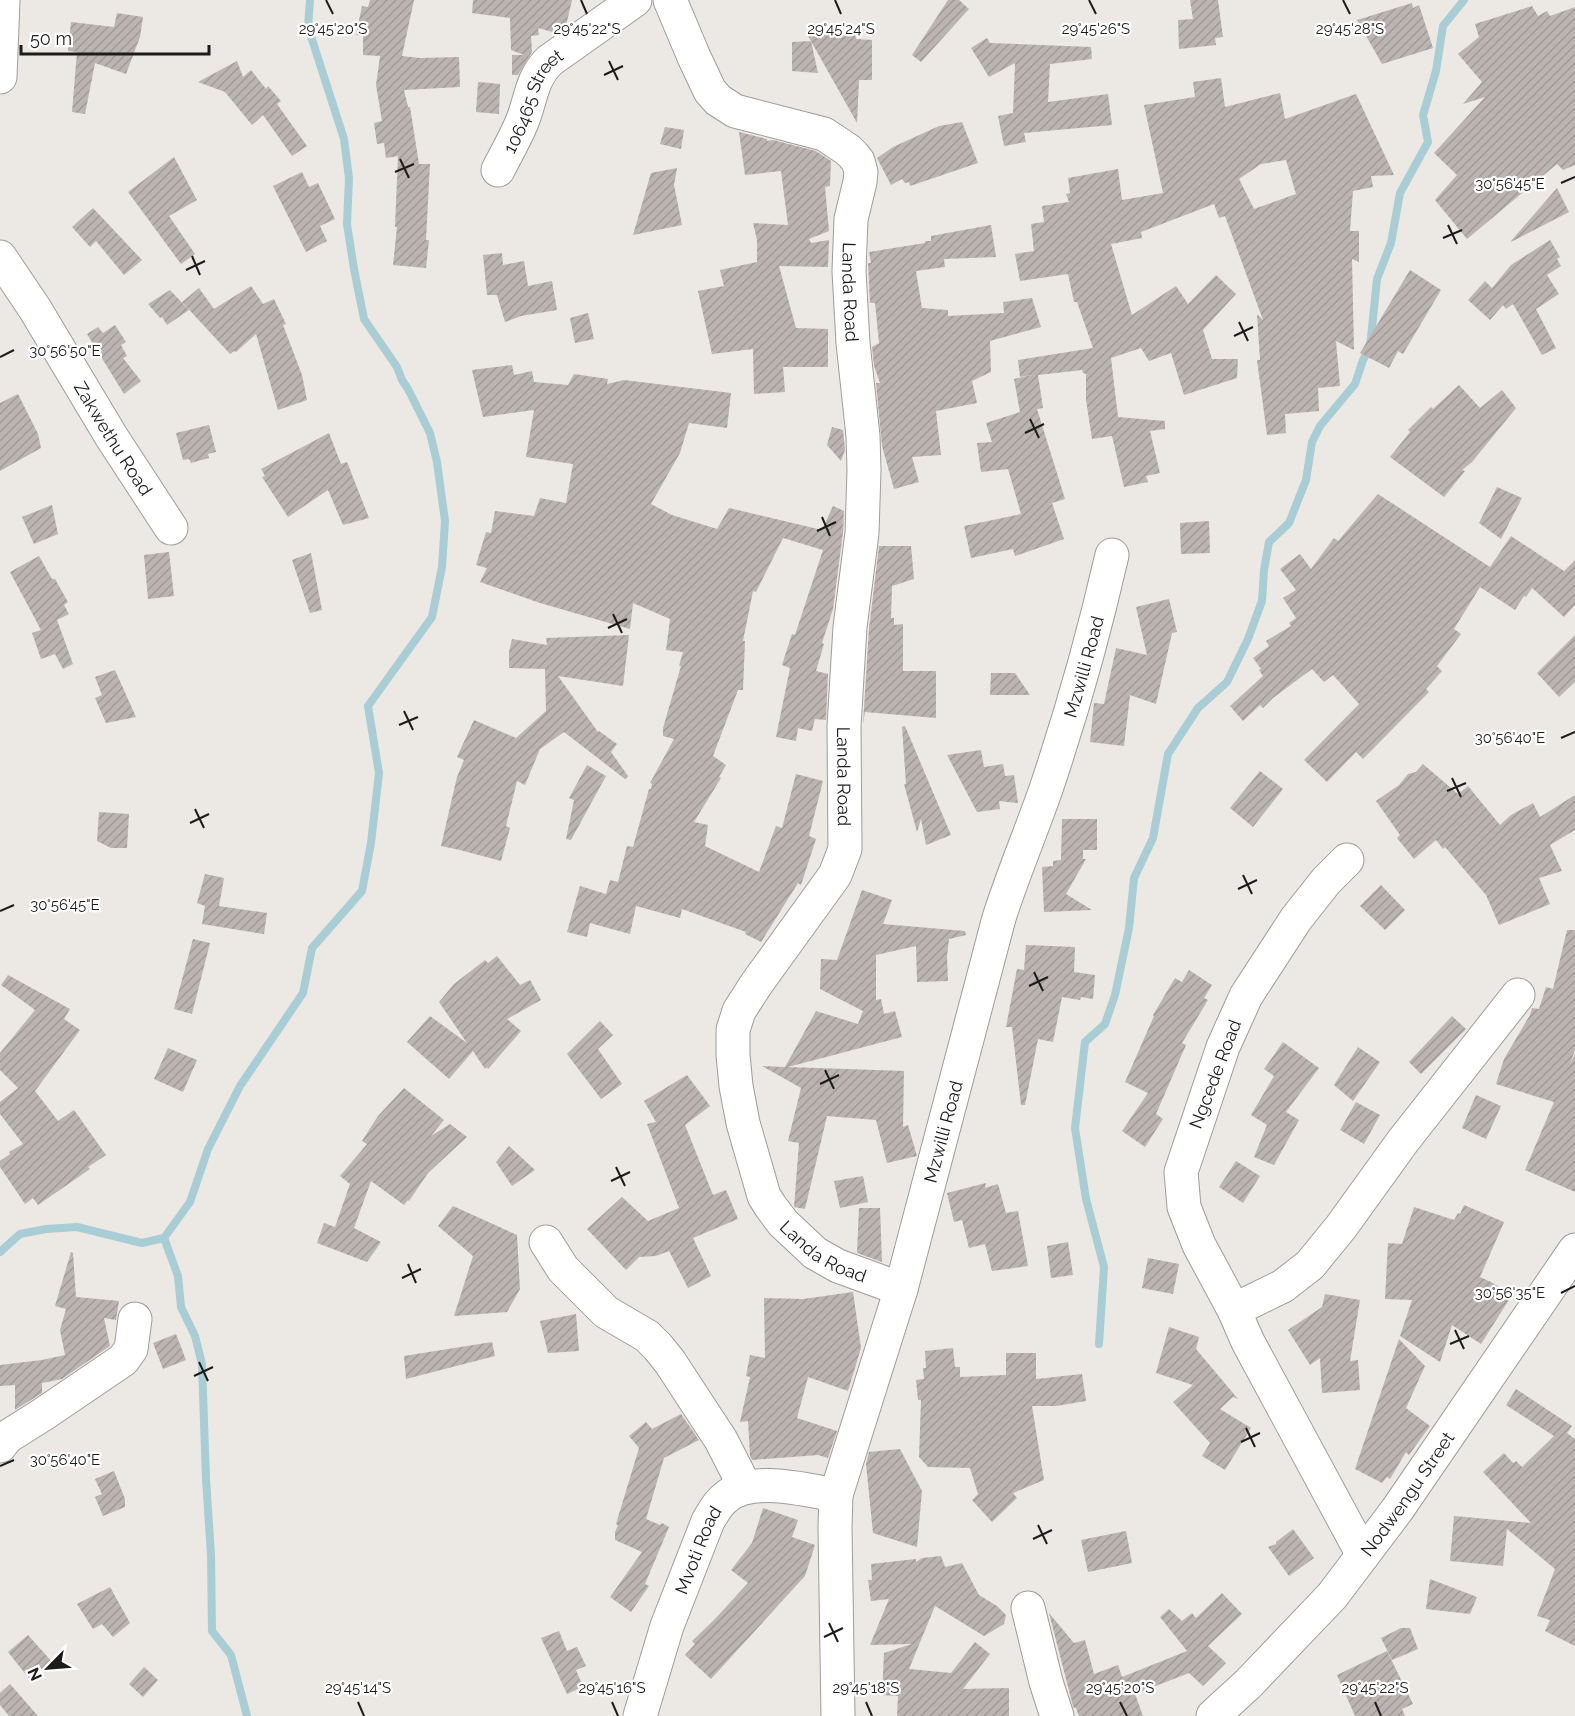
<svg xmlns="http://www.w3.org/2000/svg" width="1575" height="1716" font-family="Raleway,sans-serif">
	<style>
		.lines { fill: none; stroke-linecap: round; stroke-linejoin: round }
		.stream { stroke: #a8cdd5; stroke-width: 8 }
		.building { fill: url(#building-hatch); fill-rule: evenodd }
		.minor-casing { stroke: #9d9d9d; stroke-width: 35 }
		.minor { stroke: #fff; stroke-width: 33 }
		.ticks { fill: none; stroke: #1c1c1c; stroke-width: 2 }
		.labels { text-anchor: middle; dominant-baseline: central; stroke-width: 4.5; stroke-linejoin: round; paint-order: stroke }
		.street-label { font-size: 18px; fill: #1c1c1c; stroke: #fff }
		.ticks-label { font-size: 15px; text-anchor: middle; fill: #1c1c1c; stroke: #fff; stroke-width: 4.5; stroke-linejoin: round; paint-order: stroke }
	</style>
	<defs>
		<pattern id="building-hatch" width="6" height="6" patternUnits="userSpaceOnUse" patternTransform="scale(1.5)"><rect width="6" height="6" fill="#bcb4b0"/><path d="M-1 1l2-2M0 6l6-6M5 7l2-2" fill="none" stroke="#a19a97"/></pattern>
	</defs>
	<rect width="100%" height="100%" fill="#ece8e3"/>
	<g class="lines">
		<!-- stream -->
		<path class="stream" d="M164,1238L178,1276L181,1307L195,1336L202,1364L206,1479L211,1555L212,1631L231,1655L247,1716
			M0,1252L20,1234L46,1229L77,1227L142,1243L164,1238L190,1202L208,1149L240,1086L303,993L312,948L362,891L371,843L379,773L368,706L432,617L442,567L445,521L437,462L430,433L408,389L402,380L397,367L364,319L354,269L347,224L349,178L344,139L308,27L310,0
			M1099,1344L1104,1267L1086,1199L1075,1128L1085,1042L1105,1024L1115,995L1129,928L1134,878L1153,838L1168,754L1198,708L1227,682L1248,639L1262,601L1264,570L1269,542L1289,523L1306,480L1312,442L1320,426L1355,384L1363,360L1370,347L1377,279L1391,243L1400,193L1428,142L1423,115L1436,71L1443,26L1464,0"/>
	</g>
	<!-- building -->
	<path class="building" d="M370,0H414L402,56L420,58L459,57L460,87L404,90L408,107H410L419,164H430L426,240H429L426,268L393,265L397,227H395L398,156L386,158L384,143L377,144L374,123L382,121L376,85L380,56L363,55V36L356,35L362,6L368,7Z
		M473,0H572L566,26L560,27L559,31L556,33L538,28L539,35L531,36L532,52L518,75H512V55H524L511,50L510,18L472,13Z
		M948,0H959L969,9L921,62L912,55Z
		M1190,0H1218L1223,37L1215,38L1216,45L1179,49L1178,20L1193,19Z
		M1412,3L1413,8L1419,5L1433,48L1382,64L1357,20Z
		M1532,6L1538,16L1547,11L1550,16L1575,7V165L1563,170L1557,164L1467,239L1435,200L1457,175L1434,153L1485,97L1463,104L1482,82L1458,54L1479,37L1475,24Z
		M117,13L143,17L140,37L126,74L95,63L85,114L72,112L77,52L68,51L71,22L114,27Z
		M807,34H855L856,39L872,40V80H859L857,123Z
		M987,38L990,43L1091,47L1092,59L1050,64L1048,102L1108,94L1112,125L1024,133L1026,142L1004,146L998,116L1013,113L1015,63L989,77L971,48Z
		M811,41L818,73L792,71V42Z
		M237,61L243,77L251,70L266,89L268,86L281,101L277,104L307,146L292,156L263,115L252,125L225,92L198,82Z
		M1221,78L1225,107L1280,93L1285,119L1356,94L1394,175L1371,176L1373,187L1353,191L1350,231H1359V262L1352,259L1354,350L1336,341L1340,386L1318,388L1319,411L1285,414L1286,433L1267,435L1257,360H1260L1257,314L1263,320L1225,216L1219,218L1214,204L1141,232L1142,238L1111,244L1132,315L1176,286L1188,304L1216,275L1236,294L1203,330L1212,359H1238L1237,378L1184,395L1171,353L1149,361L1141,348L1111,358L1118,417L1165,421V429L1150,431L1160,473L1146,476L1148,482L1124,487L1112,436L1092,439L1086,400V374L1083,373L1082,370L1038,375L1043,408L1037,409L1065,499L1052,503L1064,539L1015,556L1013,549L971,558L964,526L1021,514L1008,469L981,472L977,443L992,442L986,423L1020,412L1014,379L1032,375L1020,377L1018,360L1093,348L1077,302H1074L1068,274L1020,281L1015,254L1034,251L1031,224L1044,222L1042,206L1069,202L1066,194L1070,193L1068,178L1118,169L1122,200L1163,193L1144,105L1195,97L1193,82ZM1286,160L1296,194L1254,209L1239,179L1261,164Z
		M478,82L500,84L499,114L476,112Z
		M962,122L978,163L910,186L909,182L905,183L902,179L891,185L877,158L893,147L939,126Z
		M665,127L684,130L681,149L660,144Z
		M739,132L767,139V141L773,140L816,151L831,161L830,186L825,187L829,231L809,239L811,243L829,240L828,267L779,266L796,328L828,329V367H783L785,392L754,394L753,349L712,354L698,291L724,286L720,270L757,262V240L753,223L788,225L781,171L745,175Z
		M174,157L197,200L169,216L195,254L181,264L128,192Z
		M677,168L674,185L682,225L633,235L651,173Z
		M302,172L309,187L318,183L335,219L320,226L327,241L306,252L273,186Z
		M1557,188L1569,212L1511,242V241Z
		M93,208L142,260L124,275L96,241L90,247L72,227Z
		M991,225L996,257L944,259L945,267L916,271L922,308L948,310V316L1004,313L1003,302L1032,298L1041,327L990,341L991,372L972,381L977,403L936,411L941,455L912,457L919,482L894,489L882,446L876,383H880L874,366L872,347L879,343L875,303H870L868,263H871L869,252L925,243V241H931V236Z
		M1550,240L1560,257L1557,259L1561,266L1547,275L1559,294L1536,309L1556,348L1542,355L1513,304L1506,309L1503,305L1490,320L1468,300L1485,281L1492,288L1511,265Z
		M502,253L503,265L524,261L528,286L552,281L557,310L521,316L505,322L497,295H487L483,255Z
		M1410,270L1441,290L1403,354L1398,351L1389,368L1360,353Z
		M251,286L263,304L274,299L286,324L283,325L302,375L307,400L278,410L256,334L236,352L234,351L230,354L182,302L199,288L214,309Z
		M170,290L189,310L167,325L162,317L160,318L148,304Z
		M588,313L594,339L575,343L570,318Z
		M115,325L126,342L121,345L127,356L123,358L141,381L124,394L87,334L98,327L103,333Z
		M512,365L514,375L532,371L534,382L568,385L574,374L608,379L607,384L624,380L731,393L727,428L689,423L680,453L651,504L672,515L717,529L729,508L822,530L833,506L844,511L843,532L833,609L822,643L824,644L816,671L828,674L826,720L815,719L812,731L798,728L796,741L776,737L790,668L782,665L792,634L795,635L823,550L783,538L756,592L753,591L743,641H745L743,690H738L713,756L726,765L719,777L721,778L694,822L708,825L705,846L759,872L776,826L782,828L796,774L823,781L809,836L816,839L801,885L798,883L761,942L745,934L746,932L682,909L680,918L636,906L630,934L590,923L587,937L567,932L580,886L606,894L610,880L618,882L627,846L633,847L649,789H651L652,784L650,783L674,739L663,736V728L681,666H679L683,652L666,650L670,619L633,603L630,629L540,603L480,582L487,568L476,565L486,532L491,533L495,511L534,516L540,498L566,503L573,464L526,457L534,410L483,417L472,370Z
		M1459,385L1480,408L1502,390L1516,408L1472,462L1462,470L1465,471L1444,497L1390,457L1410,432L1408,430L1431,407L1433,409Z
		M18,394L38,434L41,448L0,471V403Z
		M209,425L216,452L208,454L209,458L191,463L189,459L183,460L176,433Z
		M832,427L843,430L845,450L841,461L827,445Z
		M329,433L341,464L347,462L369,518L343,525L328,490L288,517L262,477L265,476L261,469Z
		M1497,487L1522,498L1501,539L1479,523Z
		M1378,494L1490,567L1511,536L1564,571L1575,560V605L1564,617L1532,588L1526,597L1524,596L1515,610L1480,587L1454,629L1461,634L1437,666L1442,671L1426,689L1429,692L1363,759L1356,752L1327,782L1304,760L1359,704L1333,675L1324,682L1312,669L1273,698L1263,708L1260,705L1243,721L1230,706L1263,676L1259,670L1261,669L1253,658L1269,646L1266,641L1291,626L1289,623L1296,618L1283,598L1296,590L1280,569L1300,554L1311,569L1334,538L1338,541Z
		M52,505L58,534L34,544L22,517Z
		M1209,521L1210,553L1181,554L1180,523Z
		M879,546H911L914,579L892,586L891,618H894V625L903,624V671H936V718L865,712L863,724L869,629Z
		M169,552L174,596L148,599L144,555Z
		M311,553L322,610L310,613L292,560Z
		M39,556L52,579H55L68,602L64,605L69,614L57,620L73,664L63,669L55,654L41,659L32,633L41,630L10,572Z
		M1169,599L1177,632L1172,633L1156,704L1130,695L1124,746L1090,742L1094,703L1104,704L1116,648L1147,655L1136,607Z
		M629,635L623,686L558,676L598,732L599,731L617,744L611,752L628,776L625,779L564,732L540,749L525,785L517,781L506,826L510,828L501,861L460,850L441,846L457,777L464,760L457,757L474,720L516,738L546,711L545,669L509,668V652L512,639L547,645L546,638Z
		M1575,635V682L1559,697L1537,673Z
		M115,670L136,717L106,723L95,698L102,695L95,677Z
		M991,673H1015L1030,695H990Z
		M905,726L951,835L926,845L921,819L917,832L904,784H906L902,727Z
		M981,750L984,767L1003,764L1005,776L1014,775L1018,803L999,801L1000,809L977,812L947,755Z
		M1423,764L1458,794L1468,786L1500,825L1511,815L1533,803L1540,817L1575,795V830L1550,845L1562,871L1539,878L1550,904L1499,925L1486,895L1445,847L1443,849L1436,840L1414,859L1397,838L1400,835L1376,801L1399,785L1408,774L1416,772Z
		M587,765L606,776L571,840L566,839L574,800L569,798Z
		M1260,771L1283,789L1253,827L1230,808Z
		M99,812L129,814L127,848H111L97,841Z
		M1062,819H1097V850H1083V859H1086L1066,894L1092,910L1044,912L1042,867L1053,866V861L1061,860Z
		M205,874L224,878L219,906L267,913L264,934L202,924L205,906L197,903Z
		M1381,885L1405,910L1385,930L1360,906Z
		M862,890L892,900L883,924L965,931L966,935L949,939L947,956L948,981L917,982L916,946L876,955V1000L881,999L884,1014L895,1011L902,1037L788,1067L904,1071L903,1127L908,1125L917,1156L887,1163L876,1120L827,1116L805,1209L794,1207L799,1143L788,1141L801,1088L762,1066L785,1067L816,1011L858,1024L863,1011L820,989L821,959L837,960Z
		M1567,930H1575V1050L1570,1064L1575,1054V1192L1525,1170L1554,1102L1496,1084L1504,1059L1530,1015L1532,1008L1539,1009L1546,987L1553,989Z
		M193,939L210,943L192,1014L174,1009Z
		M1026,945L1075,947L1074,972L1095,975L1093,999L1081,997L1080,1000L1062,997L1053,1042L1038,1039L1025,1105H1021L1012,1027H1006L1017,969L1024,970Z
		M497,956L520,985L530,980L541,1000L507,1019L521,1031L488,1069L487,1067L485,1069L473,1051L449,1079L407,1042L430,1016L467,1043L439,1002L454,984L485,960L488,963Z
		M1189,970L1212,985L1204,998L1208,1000L1182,1043L1186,1045L1156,1114L1163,1119L1145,1147L1122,1131L1148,1093L1125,1082L1154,1016L1153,1015L1175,978L1182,982Z
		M8,975L70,1009L64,1019L80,1030L35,1091L58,1121L74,1110L106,1155L88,1167L90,1169L38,1205L33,1198L25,1204L0,1167V1161L10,1154L9,1152L23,1144L0,1114V1102L18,1088L0,1070V1053L35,1010L1,985Z
		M1452,1016L1466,1029L1421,1074L1409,1062Z
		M600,1021L613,1035L598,1049L622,1084L601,1099L567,1054Z
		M1283,1042L1319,1068L1286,1112L1299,1120L1274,1165L1254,1157L1267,1125L1251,1115L1274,1076L1264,1069Z
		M1358,1047L1380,1062L1353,1101L1334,1085Z
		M168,1048L197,1060L183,1092L154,1079Z
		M687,1075L710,1106L685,1125L713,1195L726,1190L738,1219L693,1238L711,1276L688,1288L669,1251L656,1256L639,1257L626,1270L587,1229L622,1197L648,1221L679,1208L647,1124L656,1122L644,1101Z
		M404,1088L444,1120L431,1136L450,1124L467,1137L428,1173L409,1201L408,1200L404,1205L371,1181L354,1228L381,1242L367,1262L317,1243L324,1223L335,1227L350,1184L340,1176L367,1144L362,1141L378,1116Z
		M1476,1095L1501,1106L1486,1139L1462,1128Z
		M1356,1102L1380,1115L1364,1144L1340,1130Z
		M509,1146L535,1170L512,1186L496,1162Z
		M1236,1161L1260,1176L1243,1203L1219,1187Z
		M863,1176L868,1202L840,1208L834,1181Z
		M986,1183L985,1188L998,1184L1006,1213L1018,1211L1028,1266L992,1271L985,1244L969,1248L962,1220L954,1222L947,1193Z
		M1464,1205L1504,1222L1480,1277L1491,1282L1512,1295L1481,1344L1452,1325L1440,1362L1400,1336L1412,1300L1385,1299L1388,1243L1402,1244L1414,1207L1454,1220L1458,1213L1460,1214Z
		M453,1206L517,1235L520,1289L507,1312L454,1316L473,1256L438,1226Z
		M859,1208H880L882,1262L857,1253Z
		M1068,1242L1073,1275L1051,1278L1047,1246Z
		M71,1252L73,1253L76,1297L119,1301L116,1320L104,1318L110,1346L62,1379L42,1383V1393L15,1410V1385L0,1386V1365L42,1360L65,1355L60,1330L66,1309L55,1306Z
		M1148,1258L1179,1264L1173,1294L1142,1288Z
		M853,1292L861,1348L848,1391L808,1377L797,1418L837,1431L828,1458L818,1455L752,1460L750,1456L748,1421L740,1422L750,1377L746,1376L750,1355L765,1358L764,1298L803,1299Z
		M1325,1294L1360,1300L1350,1361L1358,1360L1360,1390L1322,1393L1320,1358L1310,1365L1288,1330L1322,1307Z
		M576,1314L579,1351L548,1353L540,1321Z
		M1169,1327L1199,1337L1196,1349L1238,1399L1233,1397L1220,1409L1251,1428L1225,1470L1202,1456L1210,1443L1173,1402L1193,1385L1156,1373Z
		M176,1334L186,1360L163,1369L153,1343Z
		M1399,1339L1425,1366L1406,1408L1430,1426L1409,1455L1406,1452L1390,1479L1387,1477L1382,1483L1355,1469Z
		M492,1342L495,1356L406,1379L404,1356Z
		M953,1348L955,1367H960V1377L1006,1375V1353H1036V1379L1082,1374L1086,1401L1056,1406H1032L1044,1480L1013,1493L1017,1498L992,1522L972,1500L978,1494L970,1468L928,1467L919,1457L921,1400H918L916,1380L924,1379L923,1368H926L925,1351Z
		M1516,1389L1572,1426L1567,1433L1575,1439V1646L1545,1631L1550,1620L1537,1616L1555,1569L1507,1529L1503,1566L1450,1561L1454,1516L1531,1523L1483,1472L1504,1453L1513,1463L1516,1461L1522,1467L1554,1436L1506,1405Z
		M681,1414L699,1440L664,1458L646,1519L660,1525L662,1523L669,1527L645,1584L649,1586L631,1612L610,1597L642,1552L615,1540V1532L618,1525L616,1524L639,1448L629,1436L646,1422L652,1429Z
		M900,1449L922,1491L917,1547L873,1533L866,1464L869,1452Z
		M114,1471L125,1499V1507L103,1516L95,1497L102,1494L95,1479Z
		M763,1508L798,1520L792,1537L815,1545L805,1576L711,1679L685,1655L695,1644L692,1641L714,1620L748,1583L731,1570L752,1543Z
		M1293,1529L1314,1558L1289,1576L1268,1547L1276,1544V1542Z
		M1126,1531L1132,1563L1088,1572L1081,1540Z
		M941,1556L945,1567L962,1563L979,1595L997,1606L1006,1615L1004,1624L984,1636L935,1606L909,1669L951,1673L975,1642L990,1654L963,1689L1009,1688V1716H897L898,1696L882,1695L884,1653L912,1644L870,1645L889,1599L871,1601L868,1580H872L871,1564L916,1559V1562L922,1558Z
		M1430,1579L1477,1597L1470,1614L1426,1609Z
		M110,1587L130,1623L113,1637L102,1624L93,1629L77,1604Z
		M1222,1593L1242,1614L1208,1646L1226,1663L1203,1686L1189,1673L1135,1694L1143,1716H1079L1076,1708H1074L1073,1706L1049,1613L1074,1643L1085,1640L1094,1674L1118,1665L1122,1677L1187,1651L1160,1617L1169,1609L1182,1621L1192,1613L1196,1618Z
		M1401,1628H1410L1418,1649L1392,1660L1381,1638Z
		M559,1631L567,1651L577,1647L586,1666L576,1670L583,1687L567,1694L541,1638Z
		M28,1635L53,1663L31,1681L8,1652Z
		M1387,1651L1413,1704L1402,1709L1405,1716H1355L1337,1675Z
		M144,1667L158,1680L143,1697L129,1684Z
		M10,1684L38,1716H9L0,1705V1693Z"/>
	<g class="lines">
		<!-- minor casing -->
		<g class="minor-casing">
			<g id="minor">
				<path id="s1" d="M670,0L694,57L710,91L718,100L735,111L824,134L848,150L853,155L858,161L861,172L860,182L851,219L849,271L853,343L863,436L864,470L862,533L850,627L844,726L845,849L835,875L757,983L739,1011L733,1030V1055L736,1086L743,1123L764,1196L771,1207L783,1223L815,1253L838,1266L901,1289"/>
				<path d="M0,77L3,0"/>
				<path id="s2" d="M498,170C506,154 515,139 522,122C531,100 531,79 549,61L635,0"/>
				<path id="s3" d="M0,257L35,309L111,436L171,528"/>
				<path d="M1347,860L1326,881L1296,919L1246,996L1223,1047L1181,1172L1184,1207L1199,1245L1234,1310L1248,1342L1363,1555"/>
				<path d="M546,1242L563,1269L606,1312L647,1336L658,1347L670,1362L721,1440L745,1487"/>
				<path d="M1234,1310L1283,1286L1310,1265L1341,1227L1403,1141L1518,995"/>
				<path d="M0,1446L7,1437L42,1415L123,1360L131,1349L135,1319"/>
				<path d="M1028,1608L1046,1682L1057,1716"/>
				<path id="s4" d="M640,1716L667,1626L708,1521C713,1513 717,1504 725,1498C751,1475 805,1490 836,1495"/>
				<path id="s5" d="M838,1716L835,1527L836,1495L901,1289L999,918C1013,874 1031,832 1046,789C1072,712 1094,634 1112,555"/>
				<path id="s6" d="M1213,1716L1248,1684L1332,1596L1397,1510L1575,1250"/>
			</g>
		</g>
		<!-- minor -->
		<use href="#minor" class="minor"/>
	</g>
	<!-- ticks -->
	<path class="ticks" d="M326,0L333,14M581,0L587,14M835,0L841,14M1089,0L1096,14M1343,0L1350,14M609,61L618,80M604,75L623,66M400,159L409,178M395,172L414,164M1561,183L1575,177M1448,225L1457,244M1443,238L1462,230M192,256L200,275M186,270L205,261M1239,322L1248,341M1234,336L1253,327M0,357L14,350M1030,419L1039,438M1025,433L1044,424M822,517L830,536M817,531L836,522M613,614L622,633M608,628L627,619M404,711L413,730M399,725L418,717M1561,738L1575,732M1452,778L1461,797M1447,791L1466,783M195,809L204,828M190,823L209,814M1243,875L1252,894M1238,889L1257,880M0,911L14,905M1034,972L1043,991M1029,986L1048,977M825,1070L834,1089M820,1084L839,1075M616,1167L625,1186M611,1181L630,1172M408,1264L416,1283M402,1278L421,1269M1561,1293L1575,1286M1455,1330L1464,1349M1450,1344L1469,1336M199,1362L208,1381M194,1376L213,1367M1246,1428L1255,1447M1241,1442L1260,1433M0,1466L14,1460M1038,1525L1047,1544M1033,1539L1052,1530M829,1623L838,1642M824,1637L843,1628M358,1702L364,1716M612,1702L618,1716M866,1702L872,1716M1120,1702L1127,1716M1375,1702L1381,1716"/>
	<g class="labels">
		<!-- street labels -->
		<g class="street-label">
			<text stroke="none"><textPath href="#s2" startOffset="78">106465 Street</textPath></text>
			<text stroke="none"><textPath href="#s1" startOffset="400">Landa Road</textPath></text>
			<text stroke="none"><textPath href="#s3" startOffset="214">Zakwethu Road</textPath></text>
			<text stroke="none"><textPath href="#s5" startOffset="1086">Mzwilli Road</textPath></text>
			<text stroke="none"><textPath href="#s1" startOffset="886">Landa Road</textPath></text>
			<text transform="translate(1215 1074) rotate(-69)">Ngcede Road</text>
			<text stroke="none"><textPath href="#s5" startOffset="600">Mzwilli Road</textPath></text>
			<text stroke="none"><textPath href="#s1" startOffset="1426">Landa Road</textPath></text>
			<text stroke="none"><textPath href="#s6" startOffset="296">Nodwengu Street</textPath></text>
			<text stroke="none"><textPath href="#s4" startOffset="176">Mvoti Road</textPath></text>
		</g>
	</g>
	<g class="ticks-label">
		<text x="333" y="34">29°45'20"S</text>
		<text x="587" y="34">29°45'22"S</text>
		<text x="841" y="34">29°45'24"S</text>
		<text x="1096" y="34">29°45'26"S</text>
		<text x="1350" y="34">29°45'28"S</text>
		<text x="1510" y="189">30°56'45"E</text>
		<text x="65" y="356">30°56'50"E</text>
		<text x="1510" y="743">30°56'40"E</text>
		<text x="65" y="910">30°56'45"E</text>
		<text x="1510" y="1298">30°56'35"E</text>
		<text x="65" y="1465">30°56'40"E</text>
		<text x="358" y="1693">29°45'14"S</text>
		<text x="612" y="1693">29°45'16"S</text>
		<text x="866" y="1693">29°45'18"S</text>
		<text x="1120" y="1693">29°45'20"S</text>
		<text x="1375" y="1693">29°45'22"S</text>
	</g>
	<!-- north arrow -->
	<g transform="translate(48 1668) rotate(245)" stroke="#ffffff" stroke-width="4.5" paint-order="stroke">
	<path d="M0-4.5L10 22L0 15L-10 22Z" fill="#1c1c1c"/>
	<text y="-9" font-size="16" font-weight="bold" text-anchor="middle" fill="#1c1c1c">N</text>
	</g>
	<!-- scale -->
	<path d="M21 45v9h188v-9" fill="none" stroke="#1c1c1c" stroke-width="3"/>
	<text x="30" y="45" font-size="18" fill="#1c1c1c" stroke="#ffffff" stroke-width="4.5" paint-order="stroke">50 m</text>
</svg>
